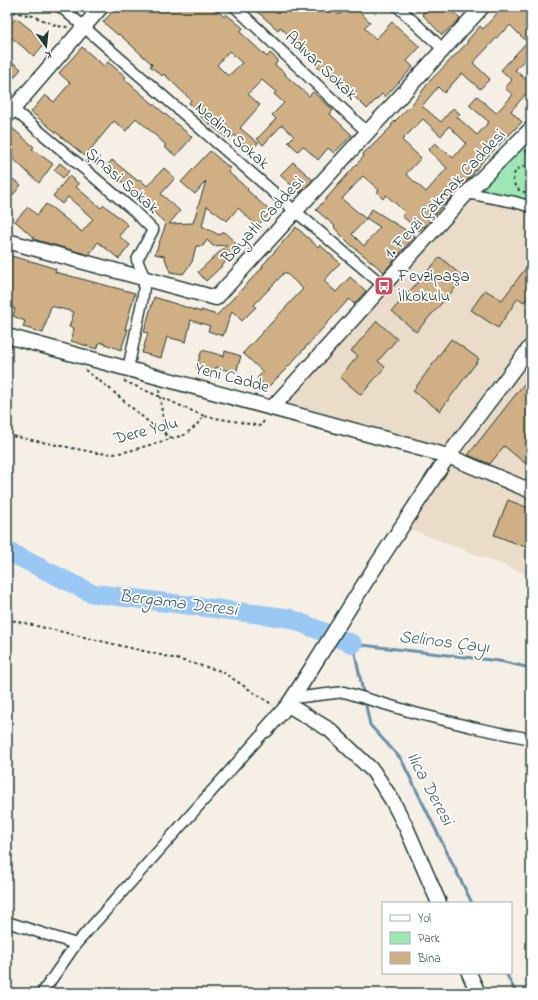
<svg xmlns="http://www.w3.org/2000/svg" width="538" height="1000" font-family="'Indie Flower',sans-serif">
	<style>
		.built { fill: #ebdcc9 }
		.green { fill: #9ee7b5; stroke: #5e9274 }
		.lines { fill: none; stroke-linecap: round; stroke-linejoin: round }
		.stream { stroke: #6890a7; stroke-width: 3 }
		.river { stroke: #99c7f4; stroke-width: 19 }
		.building { fill: #d1af84; stroke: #1f3d34; fill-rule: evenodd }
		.street-casing { stroke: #1f3d34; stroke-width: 13 }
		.secondary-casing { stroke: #1f3d34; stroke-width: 17 }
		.path { stroke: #1f3d34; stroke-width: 2; stroke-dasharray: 3 3; stroke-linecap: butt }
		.street { stroke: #fff; stroke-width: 10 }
		.secondary { stroke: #fff; stroke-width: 14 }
		.labels { text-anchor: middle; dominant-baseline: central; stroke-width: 3.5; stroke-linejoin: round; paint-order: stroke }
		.street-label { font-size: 17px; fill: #1f3d34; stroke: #fff }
		.poi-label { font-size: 17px; fill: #1f3d34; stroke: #fff; text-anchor: start }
		.water-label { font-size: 18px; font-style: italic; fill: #3e6064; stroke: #fff }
	</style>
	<rect width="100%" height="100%" fill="#f6efe6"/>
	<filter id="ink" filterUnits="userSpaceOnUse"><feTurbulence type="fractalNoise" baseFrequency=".025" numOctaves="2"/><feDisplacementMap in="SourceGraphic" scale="8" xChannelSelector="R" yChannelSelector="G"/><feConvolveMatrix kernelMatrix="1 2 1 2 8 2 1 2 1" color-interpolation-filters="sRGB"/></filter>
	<g filter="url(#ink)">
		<!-- built -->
		<path class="built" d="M467,193L531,207V346L448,456L272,408Z
			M531,359V576L407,528Z"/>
		<!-- green -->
		<path class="green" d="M531,129V207L467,193Z"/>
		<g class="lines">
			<!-- stream -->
			<path class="stream" d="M472,903L401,759L370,725L353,644L499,661L531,668
				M506,973L516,993"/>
			<!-- river -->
			<path class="river" d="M7,551L91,593L289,618L353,644"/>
		</g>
		<!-- building -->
		<path class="building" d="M117,7H214L224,17L226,14L243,28L240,32L267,57L270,53L278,60L275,65L286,74L285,75L309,96L313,92L333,110L330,114L352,135L334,153L328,148L318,160L303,146L298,151L288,142L294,136L282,125L263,145L257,139L276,119L272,115L284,103L274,94L276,92L262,80L248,94L260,105L240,128L258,143L252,150L234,135L229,140L199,115L200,113L189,103L191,100L164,74L162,76L150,66L152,64L119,34L118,35L103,22ZM229,51L242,63L228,76L217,65Z
			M252,7H330L339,15L347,7H363L359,11L370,22L364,28L376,39L392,22L420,47L407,61L413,67L385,97L382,94L367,109L347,89L345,92L316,66L317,65L294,46L297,42L280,27L278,30Z
			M430,7H449L460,19L442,35L422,14Z
			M503,7H531V53L515,70L531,84V88L511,111L522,122L482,162L465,183L444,205L443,204L425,227L424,226L419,231L402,216L405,212L386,195L383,199L377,193L379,190L363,176L342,199L366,219L352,234L364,246L380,227L366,218L372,209L415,236L384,272L351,245L338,232L334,227L335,226L316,210L364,156L363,154L369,148V149L392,126L391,125L413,103L430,81L468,42L467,41L480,26L483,29ZM510,25L527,42L501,70L512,80L505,88L513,95L496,113L477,96L469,105L489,122L477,135L457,117L460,114L453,108L441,122L422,106L438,87L444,93L462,73L480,89L490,79L473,63L503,31L504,32ZM423,119L441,136L449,126L466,143L453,158L435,143L428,150L447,168L426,192L406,174L421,158L402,140Z
			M16,18L46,42L34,56L7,34V28Z
			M82,47L104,66L108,62L126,77L124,79L192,137L176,156L164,147L166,145L136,118L126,131L114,121L85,156L31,112L45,95L54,102L70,83L59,73Z
			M7,58L21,69L7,86Z
			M11,127L34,147L32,149L53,164L39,183L7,153V132Z
			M210,151L231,169L228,172L248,189L247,190L271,212L257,226L238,208L227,221L207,206L202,226L219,235L223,231L239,246L222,266L206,281L198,272L227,245L213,246L207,240L203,246H196L192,262L183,274L170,272L164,256L155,254L166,224L121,181L120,183L103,170L112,160L138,181L140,179L147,186L164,168L175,178L161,194L180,211L169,224L193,223L206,181L195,194L181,182Z
			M293,162L313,180L300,193L280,175Z
			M60,163L69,171L63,178L54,170Z
			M69,176L79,184L76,187L101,208L104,205L128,225L119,236L130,245L119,259L98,242L89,255L33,239L34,238L15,221L28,207L37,215L46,204L50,207H51L82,232L93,219L68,197L62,204L53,196Z
			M11,178L21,185L13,195L7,190V182Z
			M296,227L318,247L320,245L340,263L324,281L336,292L350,277L366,291L354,304L349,299L286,369L267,388L257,378L263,372L243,353L303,289L285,272L254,305L256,307L242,321L232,311L223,336L208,331L210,326L191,320L186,342L167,337L161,358L142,353L148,333L144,332L154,297L201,312V310L217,315L263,267L262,266Z
			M7,255L38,263L56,269L55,272L135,293L125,329H128L121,350L100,342L97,349L71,341L74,328L69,327L74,312L51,306L43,333L23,327L25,321L13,316L15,309L7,307Z
			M440,257L464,278L416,332L392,311Z
			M531,261V293L524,302L518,298L498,328L471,310L485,290L502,300Z
			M377,321L397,339L378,361L385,367L361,395L340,377L358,356L351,351Z
			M451,339L479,359L440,411L413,391Z
			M202,350L224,356L225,351L241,356L236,373L216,367L214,373L196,368Z
			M531,375V468L504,446L490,464L468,455Z
			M508,500L531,509V549L494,535Z"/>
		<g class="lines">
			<!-- street casing -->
			<g class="street-casing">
				<path id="street" d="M61,7L295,211L384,286
					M235,7L368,133
					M398,7L444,50
					M13,109L133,210L153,230L137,260L145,279L142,302L128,369
					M467,193L515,202L531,207
					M293,698L344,692L415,713L476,728L531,739
					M7,922L76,944
					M42,993L76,944L266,730"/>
			</g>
			<!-- secondary casing -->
			<g class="secondary-casing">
				<path id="secondary" d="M7,116L101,7
					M7,241L216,298L482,7
					M7,336L448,456L531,491
					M272,408L467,193L531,129
					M288,705L330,730L373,771L392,800L406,827L439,903
					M266,730L288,705L301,685L366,581L448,456L531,346
					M469,973L478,993"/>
			</g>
			<!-- path -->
			<path class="path" d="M7,11L33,16L57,26L68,27
				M526,150L531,159
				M531,166C507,162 508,196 531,192
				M85,370L109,388L159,431L172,438
				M124,381L204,416
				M159,390L165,434
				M7,435L97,453L114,454L129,451L184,435L196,426L204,416L261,426L265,419
				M7,619L169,657L221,671L273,705"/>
			<!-- street -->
			<use href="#street" class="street"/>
			<!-- secondary -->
			<use href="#secondary" class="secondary"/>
		</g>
	</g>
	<!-- icons -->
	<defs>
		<g id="bus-square" transform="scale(1)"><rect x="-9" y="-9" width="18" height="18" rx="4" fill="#d1495b" stroke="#fff"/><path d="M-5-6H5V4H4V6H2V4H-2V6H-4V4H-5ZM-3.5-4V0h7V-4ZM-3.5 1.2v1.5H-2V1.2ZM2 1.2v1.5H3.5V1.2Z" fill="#fff"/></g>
	</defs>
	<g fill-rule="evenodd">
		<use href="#bus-square" x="384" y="286"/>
	</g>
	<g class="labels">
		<!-- street labels -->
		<g class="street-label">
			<text transform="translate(321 66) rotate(43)">Adıvar Sokak</text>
			<text transform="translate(232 136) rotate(41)">Nedim Sokak</text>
			<text transform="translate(122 181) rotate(41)">Şinasi Sokak</text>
			<text transform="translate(445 194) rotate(-47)">1. Fevzi Çakmak Caddesi</text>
			<text transform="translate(263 220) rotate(-47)">Bayatlı Caddesi</text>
			<text transform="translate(232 378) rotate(15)">Yeni Cadde</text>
			<text transform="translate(146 431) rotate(-15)">Dere Yolu</text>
		</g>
		<!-- poi labels -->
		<g class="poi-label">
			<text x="398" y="276">Fevzipaşa<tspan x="398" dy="20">İlkokulu</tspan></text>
		</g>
		<!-- water labels -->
		<g class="water-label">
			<text transform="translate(178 604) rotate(7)">Bergama Deresi</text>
			<text transform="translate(444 643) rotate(7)">Selinos Çayı</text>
			<text transform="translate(429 789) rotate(62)">Ilıca Deresi</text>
		</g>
	</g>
	<!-- margin -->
	<rect width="538" height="1000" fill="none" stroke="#fff" stroke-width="24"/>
	<rect x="12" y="12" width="514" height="976" fill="none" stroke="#1f3d34" stroke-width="1.5" filter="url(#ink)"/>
	<!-- legend -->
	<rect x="382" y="902" width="130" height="72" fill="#ffffff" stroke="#a5b1ae"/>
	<rect x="390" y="915" width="20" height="6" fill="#ffffff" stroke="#a5b1ae"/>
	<text x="418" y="922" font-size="12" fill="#1f3d34">Yol</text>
	<rect x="390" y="932" width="20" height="12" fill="#9ee7b5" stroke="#a5b1ae"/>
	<text x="418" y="942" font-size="12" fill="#1f3d34">Park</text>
	<rect x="390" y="952" width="20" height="12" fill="#d1af84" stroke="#a5b1ae"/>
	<text x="418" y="962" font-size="12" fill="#1f3d34">Bina</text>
	<!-- north arrow -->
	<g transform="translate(46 46) rotate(165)" stroke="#ffffff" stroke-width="3" paint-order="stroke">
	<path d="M0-3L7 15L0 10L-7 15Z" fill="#1f3d34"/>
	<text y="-6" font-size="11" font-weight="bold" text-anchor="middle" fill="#1f3d34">K</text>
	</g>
</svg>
